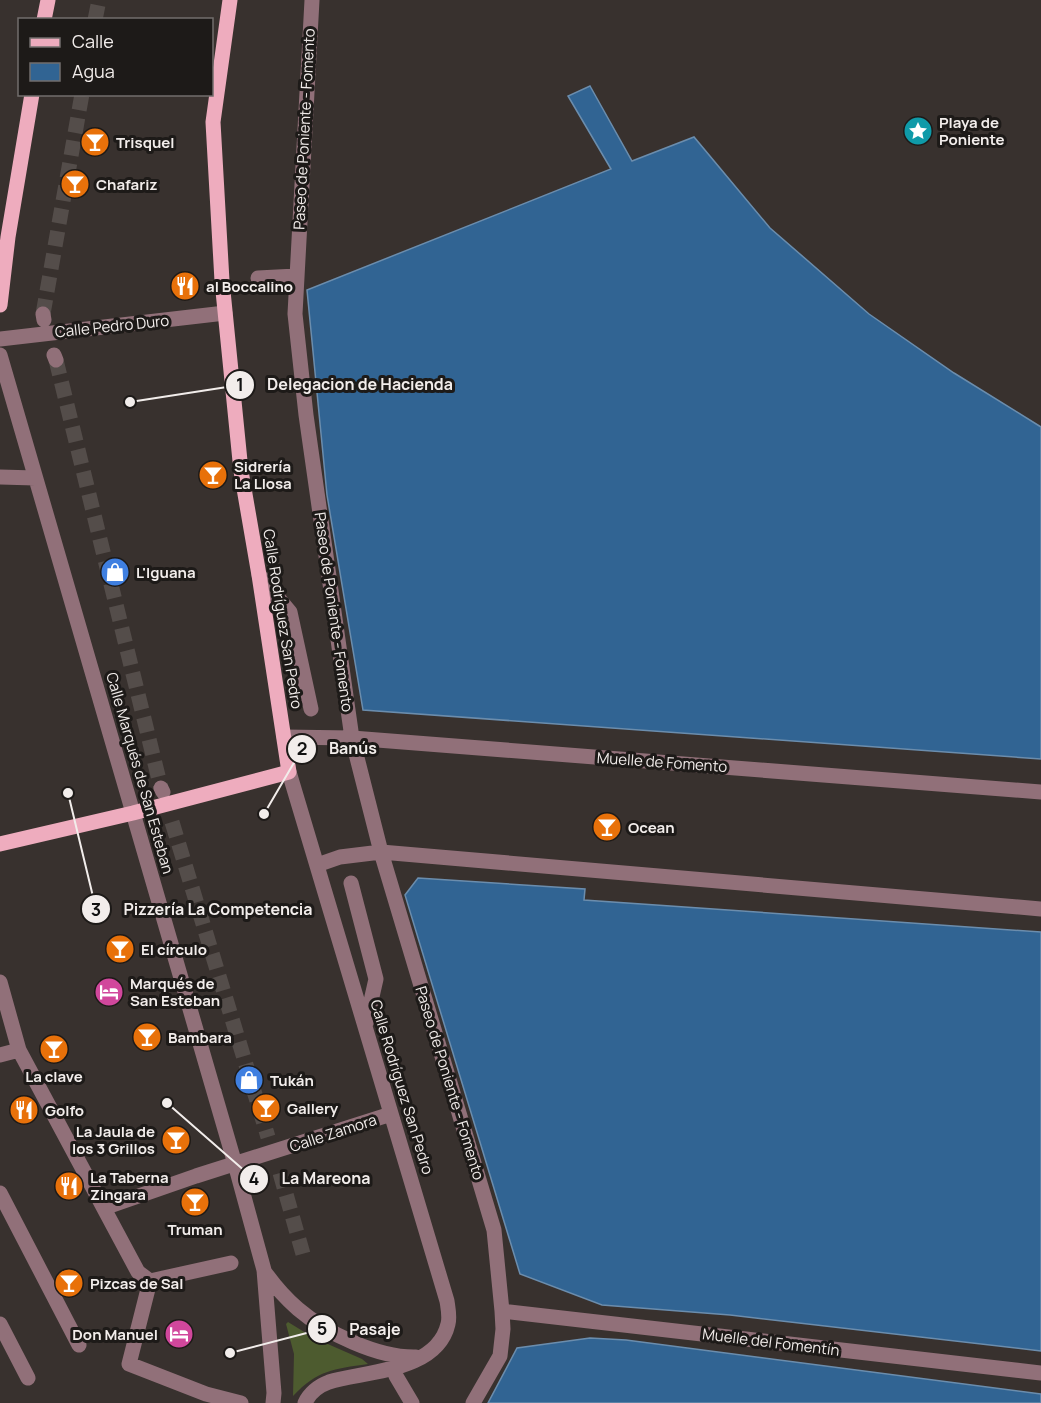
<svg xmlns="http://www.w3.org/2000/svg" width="1041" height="1403" font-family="Manrope,sans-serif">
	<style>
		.green { fill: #4d5b2f }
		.water { fill: #316493; stroke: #6b8dad; stroke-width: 1.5 }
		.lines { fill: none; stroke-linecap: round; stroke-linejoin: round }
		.minor-tunnel { stroke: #544d4a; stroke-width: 15; stroke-dasharray: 15 8; stroke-linecap: butt }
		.minor { stroke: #917079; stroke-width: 15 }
		.major { stroke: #eeacbe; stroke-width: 15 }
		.labels { text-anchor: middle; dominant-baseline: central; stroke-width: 6; stroke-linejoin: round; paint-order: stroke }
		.poi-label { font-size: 15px; font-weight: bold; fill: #f2edeb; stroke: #1d1a18; text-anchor: start }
		.street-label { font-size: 15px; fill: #f2edeb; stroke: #1d1a18 }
		.leader { fill: none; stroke: #f2edeb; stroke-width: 2 }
		.callout-dot { fill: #f2edeb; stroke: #1d1a18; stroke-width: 2 }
		.mark-label { font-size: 18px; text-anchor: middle; font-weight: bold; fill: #111 }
		.callout-label { font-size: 16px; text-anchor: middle; font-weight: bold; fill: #f2edeb; stroke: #1d1a18; stroke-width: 6; stroke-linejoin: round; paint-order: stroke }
	</style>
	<rect width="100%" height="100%" fill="#38312e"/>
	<!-- green -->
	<path class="green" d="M288,1322L314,1338L362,1359L368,1364C333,1369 318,1370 293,1396L294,1354L286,1324Z"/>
	<!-- water -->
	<path class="water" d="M590,86L632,161L694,137L770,228L869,314L954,373L1041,427V759L363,710L327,495L307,290L611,169L568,96Z
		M418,878L585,889L584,900L1041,932V1351L730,1315L602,1305L520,1274L405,895Z
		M590,1338L626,1340L1041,1394V1403H488L517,1348Z"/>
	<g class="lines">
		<!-- minor-tunnel -->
		<path class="minor-tunnel" d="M95,20L99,0
			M43,314L82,94
			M56,360L161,788
			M172,822L268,1137
			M280,1173L303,1254"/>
		<!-- minor -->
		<path class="minor" d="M312,0L295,314L306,415L352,738L381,852L494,1230L502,1311L503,1329L500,1356L473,1403
			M258,278L296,276
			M43,314L44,320
			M0,339L225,313
			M0,355L235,1164L264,1270L274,1393L273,1403
			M54,355L56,360
			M0,477L35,478
			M259,575L290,612L311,709
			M284,737L352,738L1041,792
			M289,772L447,1301C448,1308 450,1317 448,1324C437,1372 365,1371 329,1382C318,1386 309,1394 305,1403
			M161,788L163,792
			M317,865L340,857L381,852L1041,909
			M351,883L376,979L366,1023
			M0,982L19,1050L138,1272L150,1281L129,1364L206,1394L241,1403
			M0,1055L19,1050
			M0,1193L79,1345
			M104,1208L196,1176L391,1114
			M264,1271C274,1285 285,1298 298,1309C326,1333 378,1358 416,1357
			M150,1281L231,1263
			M502,1311L1041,1373
			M0,1324L28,1378
			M396,1376L412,1403"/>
		<!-- major -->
		<path class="major" d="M44,20L48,0
			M0,305L8,237L32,94
			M0,844L133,813L289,772L259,575L241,471L222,281L213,122L230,0"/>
	</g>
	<!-- icons -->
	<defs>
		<g id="sight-disc" transform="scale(1.5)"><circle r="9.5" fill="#0f9aa8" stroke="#1d1a18"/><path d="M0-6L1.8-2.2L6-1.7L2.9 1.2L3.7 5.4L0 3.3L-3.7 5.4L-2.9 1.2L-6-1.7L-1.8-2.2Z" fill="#fff"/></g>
		<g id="bar-disc" transform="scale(1.5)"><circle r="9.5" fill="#e8710a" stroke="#1d1a18"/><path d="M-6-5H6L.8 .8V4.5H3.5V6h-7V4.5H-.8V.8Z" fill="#fff"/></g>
		<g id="restaurant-disc" transform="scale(1.5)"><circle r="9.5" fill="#e8710a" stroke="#1d1a18"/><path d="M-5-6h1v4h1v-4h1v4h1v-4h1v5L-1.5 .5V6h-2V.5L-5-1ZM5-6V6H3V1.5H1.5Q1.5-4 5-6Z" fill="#fff"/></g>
		<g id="shop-disc" transform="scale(1.5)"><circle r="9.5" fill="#3f7fe0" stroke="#1d1a18"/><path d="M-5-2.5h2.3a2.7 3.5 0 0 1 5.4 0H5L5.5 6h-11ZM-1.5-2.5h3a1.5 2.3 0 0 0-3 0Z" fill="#fff"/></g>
		<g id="hotel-disc" transform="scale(1.5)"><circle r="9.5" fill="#d1479c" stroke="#1d1a18"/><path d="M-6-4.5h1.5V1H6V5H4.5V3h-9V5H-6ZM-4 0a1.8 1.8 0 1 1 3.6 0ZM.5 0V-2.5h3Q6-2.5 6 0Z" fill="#fff"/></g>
	</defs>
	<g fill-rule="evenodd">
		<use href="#sight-disc" x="918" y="131"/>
		<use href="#bar-disc" x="95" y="142"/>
		<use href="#bar-disc" x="75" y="184"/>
		<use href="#restaurant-disc" x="185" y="286"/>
		<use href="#bar-disc" x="213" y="475"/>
		<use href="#shop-disc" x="115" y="572"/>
		<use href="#bar-disc" x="607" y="827"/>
		<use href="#bar-disc" x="120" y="949"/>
		<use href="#hotel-disc" x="109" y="992"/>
		<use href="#bar-disc" x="147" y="1037"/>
		<use href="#bar-disc" x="54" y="1049"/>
		<use href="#shop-disc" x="249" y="1080"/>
		<use href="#bar-disc" x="266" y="1108"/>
		<use href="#restaurant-disc" x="24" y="1110"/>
		<use href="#bar-disc" x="176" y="1140"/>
		<use href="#restaurant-disc" x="69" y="1186"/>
		<use href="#bar-disc" x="195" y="1202"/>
		<use href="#bar-disc" x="69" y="1283"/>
		<use href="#hotel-disc" x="179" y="1334"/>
	</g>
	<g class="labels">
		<!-- poi labels -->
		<g class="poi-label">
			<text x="939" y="122">Playa de<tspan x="939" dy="17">Poniente</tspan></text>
			<text x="116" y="142">Trisquel</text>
			<text x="96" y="184">Chafariz</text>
			<text x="206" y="286">al Boccalino</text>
			<text x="234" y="466">Sidrería<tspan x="234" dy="17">La Llosa</tspan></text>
			<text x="136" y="572">L'Iguana</text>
			<text x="628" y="827">Ocean</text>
			<text x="141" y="949">El círculo</text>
			<text x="130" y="983">Marqués de<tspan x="130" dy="17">San Esteban</tspan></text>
			<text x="168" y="1037">Bambara</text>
			<text x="54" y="1076" text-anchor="middle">La clave</text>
			<text x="270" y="1080">Tukán</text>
			<text x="287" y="1108">Gallery</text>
			<text x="45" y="1110">Golfo</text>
			<text x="155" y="1131" text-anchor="end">La Jaula de<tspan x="155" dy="17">los 3 Grillos</tspan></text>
			<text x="90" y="1177">La Taberna<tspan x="90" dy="17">Zingara</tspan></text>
			<text x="195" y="1229" text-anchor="middle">Truman</text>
			<text x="90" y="1283">Pizcas de Sal</text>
			<text x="158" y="1334" text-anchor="end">Don Manuel</text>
		</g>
		<!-- street labels -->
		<g class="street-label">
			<text transform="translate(304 129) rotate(-87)">Paseo de Poniente - Fomento</text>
			<text transform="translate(112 326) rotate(-6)">Calle Pedro Duro</text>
			<text transform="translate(334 612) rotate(82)">Paseo de Poniente - Fomento</text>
			<text transform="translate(283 619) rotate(81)">Calle Rodríguez San Pedro</text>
			<text transform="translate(662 762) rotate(4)">Muelle de Fomento</text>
			<text transform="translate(140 773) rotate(74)">Calle Marqués de San Esteban</text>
			<text transform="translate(450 1083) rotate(73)">Paseo de Poniente - Fomento</text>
			<text transform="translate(402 1087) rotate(73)">Calle Rodríguez San Pedro</text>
			<text transform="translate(333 1133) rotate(-18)">Calle Zamora</text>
			<text transform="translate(771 1342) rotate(7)">Muelle del Fomentín</text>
		</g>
	</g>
	<!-- callouts -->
	<path class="leader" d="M130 402L240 385M264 814L302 749M68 793L96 909M167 1103L254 1179M230 1353L322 1329"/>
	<g class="callout-dot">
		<circle cx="130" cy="402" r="6"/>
		<circle cx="264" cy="814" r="6"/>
		<circle cx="68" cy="793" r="6"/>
		<circle cx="167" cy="1103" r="6"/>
		<circle cx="230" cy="1353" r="6"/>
		<circle cx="240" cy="385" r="15"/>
		<circle cx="302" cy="749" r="15"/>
		<circle cx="96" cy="909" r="15"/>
		<circle cx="254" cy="1179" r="15"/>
		<circle cx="322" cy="1329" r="15"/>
	</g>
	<g class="mark-label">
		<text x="240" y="391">1</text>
		<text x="302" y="755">2</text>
		<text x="96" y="916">3</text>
		<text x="254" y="1185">4</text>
		<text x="322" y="1335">5</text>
	</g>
	<g class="callout-label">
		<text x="360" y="390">Delegacion de Hacienda</text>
		<text x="353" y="754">Banús</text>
		<text x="218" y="915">Pizzería La Competencia</text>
		<text x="326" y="1184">La Mareona</text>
		<text x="375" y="1335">Pasaje</text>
	</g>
	<!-- legend -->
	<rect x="18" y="18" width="195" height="78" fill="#1d1a18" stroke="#726e6c" stroke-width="1.5"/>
	<rect x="30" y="38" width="30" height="9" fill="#eeacbe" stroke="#726e6c" stroke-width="1.5"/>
	<text x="72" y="48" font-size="18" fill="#f2edeb">Calle</text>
	<rect x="30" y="63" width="30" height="18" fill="#316493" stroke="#726e6c" stroke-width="1.5"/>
	<text x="72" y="78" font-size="18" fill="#f2edeb">Agua</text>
</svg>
